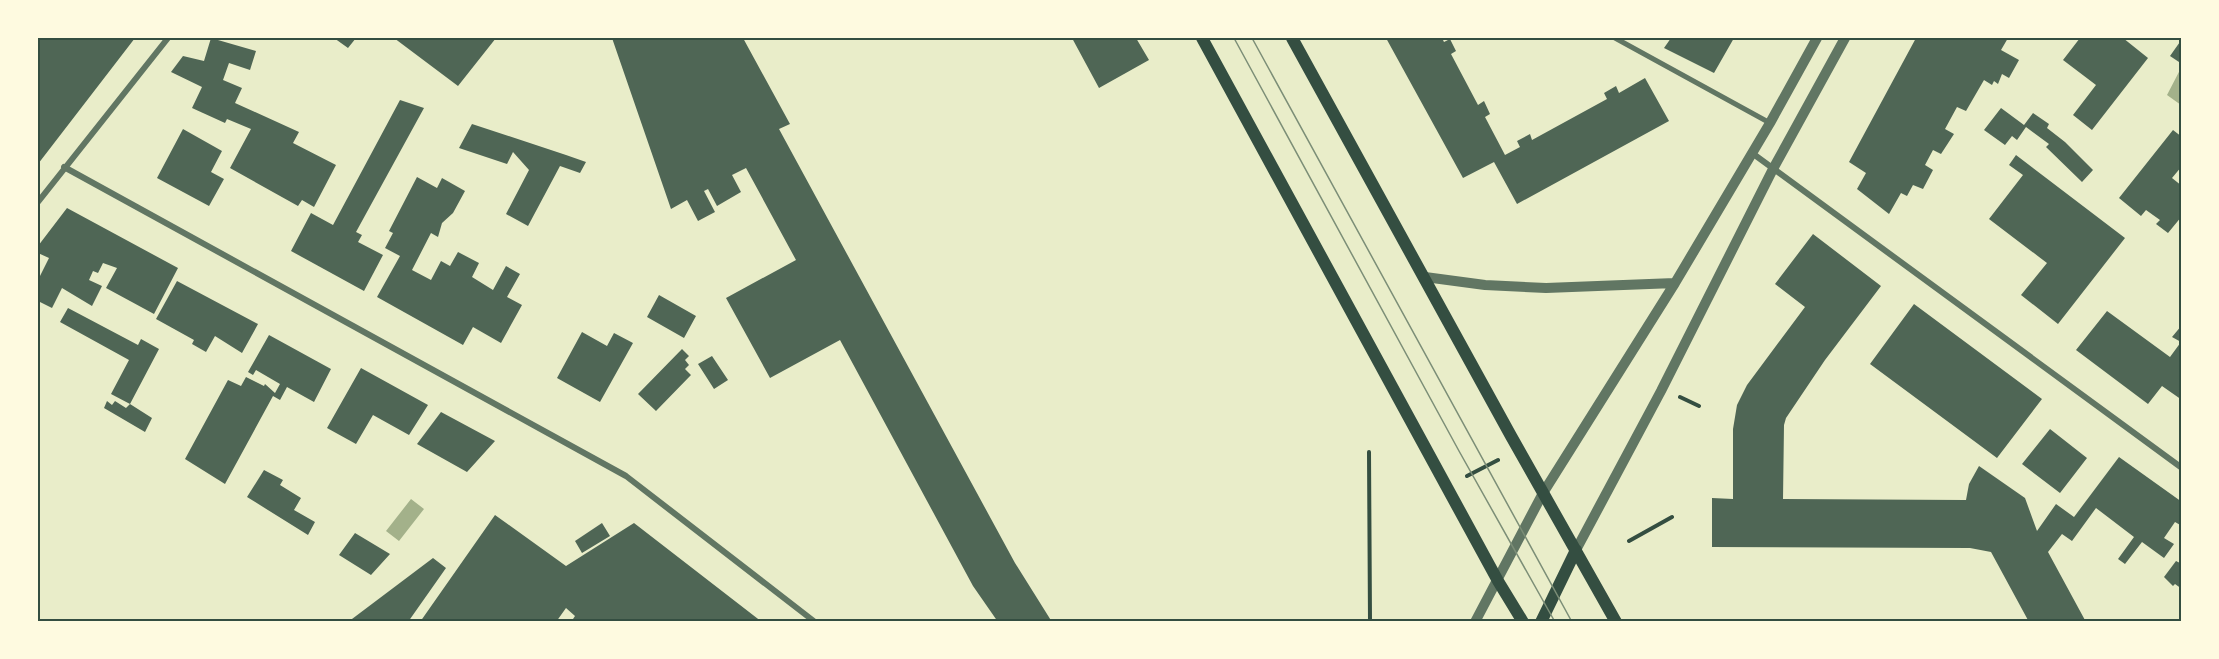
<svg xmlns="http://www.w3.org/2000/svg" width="2219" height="659" font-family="'Times New Roman',serif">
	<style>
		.water { fill: #a3b18a }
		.building { fill: #4f6655 }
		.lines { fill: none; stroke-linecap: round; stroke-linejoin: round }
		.path { stroke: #344e41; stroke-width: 4 }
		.pedestrian { stroke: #617663; stroke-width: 5 }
		.minor { stroke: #617663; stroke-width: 6 }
		.tertiary { stroke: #617663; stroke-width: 10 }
		.secondary { stroke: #344e41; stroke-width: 12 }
		.tram { stroke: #7c8e77; stroke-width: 1.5 }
		.neatline { fill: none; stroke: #344e41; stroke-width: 2 }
	</style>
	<rect width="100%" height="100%" fill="#e9edc9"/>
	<!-- water -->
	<path class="water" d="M2181,68V105L2167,95Z
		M411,499L424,509L399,541L386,531Z"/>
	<!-- building -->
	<path class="building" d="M38,38H135L38,164Z
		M211,38L256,51L250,70L229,63L223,80L242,88L235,103L299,132L293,143L336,165L314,207L302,200L298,206L230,168L251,129L227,119L225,123L192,108L202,87L171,72L183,56L204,61Z
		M334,38H356L348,48Z
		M394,38H496L458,86Z
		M612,38H743L790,124L779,129L1015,563L1052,622H998L973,586L840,340L770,378L726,298L796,260L746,168L732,175L741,192L717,206L708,189L704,191L715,212L698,221L687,200L671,209Z
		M1072,38H1136L1149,60L1099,88Z
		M1386,38H1442L1444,42L1450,39L1456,51L1451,54L1478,105L1484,101L1490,114L1485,117L1505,155L1520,147L1517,141L1530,134L1532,140L1607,99L1604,93L1616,86L1619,93L1645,78L1669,121L1517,204L1494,162L1463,178Z
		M1671,38H1734L1714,73L1664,48Z
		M1916,38H2008L2001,50L2019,60L2009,78L2002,74L1998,84L1994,81L1992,85L1984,80L1966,111L1957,107L1945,129L1954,134L1941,154L1933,150L1925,165L1933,170L1923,189L1913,185L1907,196L1901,193L1889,214L1857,189L1866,173L1849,162Z
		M2080,38H2123L2148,58L2092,130L2073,115L2096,85L2063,60Z
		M2182,39V64L2170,56Z
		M400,100L424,108L356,232L362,235L358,242L383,255L364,291L291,251L311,213L333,225Z
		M2001,108L2024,125L2033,113L2049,124L2047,128L2065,142L2093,170L2082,182L2046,147L2049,144L2026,127L2017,140L2012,136L2005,145L1984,130Z
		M472,124L566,155L586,162L580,173L560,166L528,226L506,214L529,170L513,152L507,164L459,148Z
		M183,129L222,151L211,172L224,179L209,206L157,178Z
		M2173,130L2182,137V166L2172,178L2182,186V216L2168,233L2156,224L2160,220L2146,210L2141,216L2119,198Z
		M2016,155L2125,238L2058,324L2021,295L2047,263L1989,219L2023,175L2009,165Z
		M417,177L437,188L442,178L465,191L453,213L442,223L438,237L431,233L412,270L431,280L441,261L450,266L458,252L479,263L472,277L493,290L506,266L520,274L507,297L522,305L501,343L473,327L463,345L377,297L400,256L385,248L393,233L389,231Z
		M67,208L178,268L154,314L106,288L117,268L103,263L98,273L93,271L89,280L102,286L92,306L62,288L52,308L38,301V280L49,258L38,253V246Z
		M1813,234L1881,286L1825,360L1786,418L1784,425L1783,499L1966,500L1969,484L1979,466L2025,498L2037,531L2056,504L2074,517L2119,457L2182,502V526L2175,522L2164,538L2174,544L2164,558L2142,542L2125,564L2118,559L2134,537L2096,508L2072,541L2062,534L2048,552L2086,622H2029L1991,552L1970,548L1712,547V498L1733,499V429L1737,405L1747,385L1805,307L1775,284Z
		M177,281L258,324L242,353L215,336L206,352L192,344L194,340L156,319Z
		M659,295L696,316L684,338L647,317Z
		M1914,304L2042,399L1997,458L1870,364Z
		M68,308L138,345L141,339L159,349L130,404L111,394L129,360L60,322Z
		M2107,311L2170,357L2181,342L2172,337L2182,325V400L2162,386L2148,404L2076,350Z
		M582,332L607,346L614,333L633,343L600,402L557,378Z
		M269,335L331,369L314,402L287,387L280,400L273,396L225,484L185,459L228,380L241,386L246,377L264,386L265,384L275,393L280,384L256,370L253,375L248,372Z
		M682,349L689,356L685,360L689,365L685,369L691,375L656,411L638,394Z
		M712,356L728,380L714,389L698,364Z
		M361,368L428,405L409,435L373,415L356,444L327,428Z
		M107,401L112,405L115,401L126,408L130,404L152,418L145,432L104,408Z
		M441,412L495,441L467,472L417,444Z
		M2050,429L2087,458L2060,493L2022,464Z
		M264,470L283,480L280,485L301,498L294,510L315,522L308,535L247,497Z
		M495,515L566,566L634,523L762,622H571L575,616L566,608L556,622H420Z
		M602,523L610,536L582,553L575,541Z
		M355,533L390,554L371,575L339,555Z
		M433,558L446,568L408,622H348Z
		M2176,561L2182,564V589L2175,584L2173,586L2164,577Z"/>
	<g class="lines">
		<!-- path -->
		<path class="path" d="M1680,397L1699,406
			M1369,452L1370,622
			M1467,476L1498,460
			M1629,541L1672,517"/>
		<!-- pedestrian -->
		<path class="pedestrian" d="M1615,38L1770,123"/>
		<!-- minor -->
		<path class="minor" d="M1752,153L2182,468
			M64,167L626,476L815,622
			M38,202L168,38"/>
		<!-- tertiary -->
		<path class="tertiary" d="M1425,277L1485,285L1546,288L1675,283
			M1576,550L1661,391L1773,169L1845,38
			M1475,622L1543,493L1675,283L1770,123L1817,38"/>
		<!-- secondary -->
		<path class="secondary" d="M1202,38L1498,581L1523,622
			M1292,38L1511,436L1616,622
			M1541,622L1576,550"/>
		<!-- tram -->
		<path class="tram" d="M1234,38L1459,451L1555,622
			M1252,38L1572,622"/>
	</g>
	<!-- border -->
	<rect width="2219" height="659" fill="none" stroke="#fefae0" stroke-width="78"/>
	<rect x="39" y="39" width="2141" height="581" class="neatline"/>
</svg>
